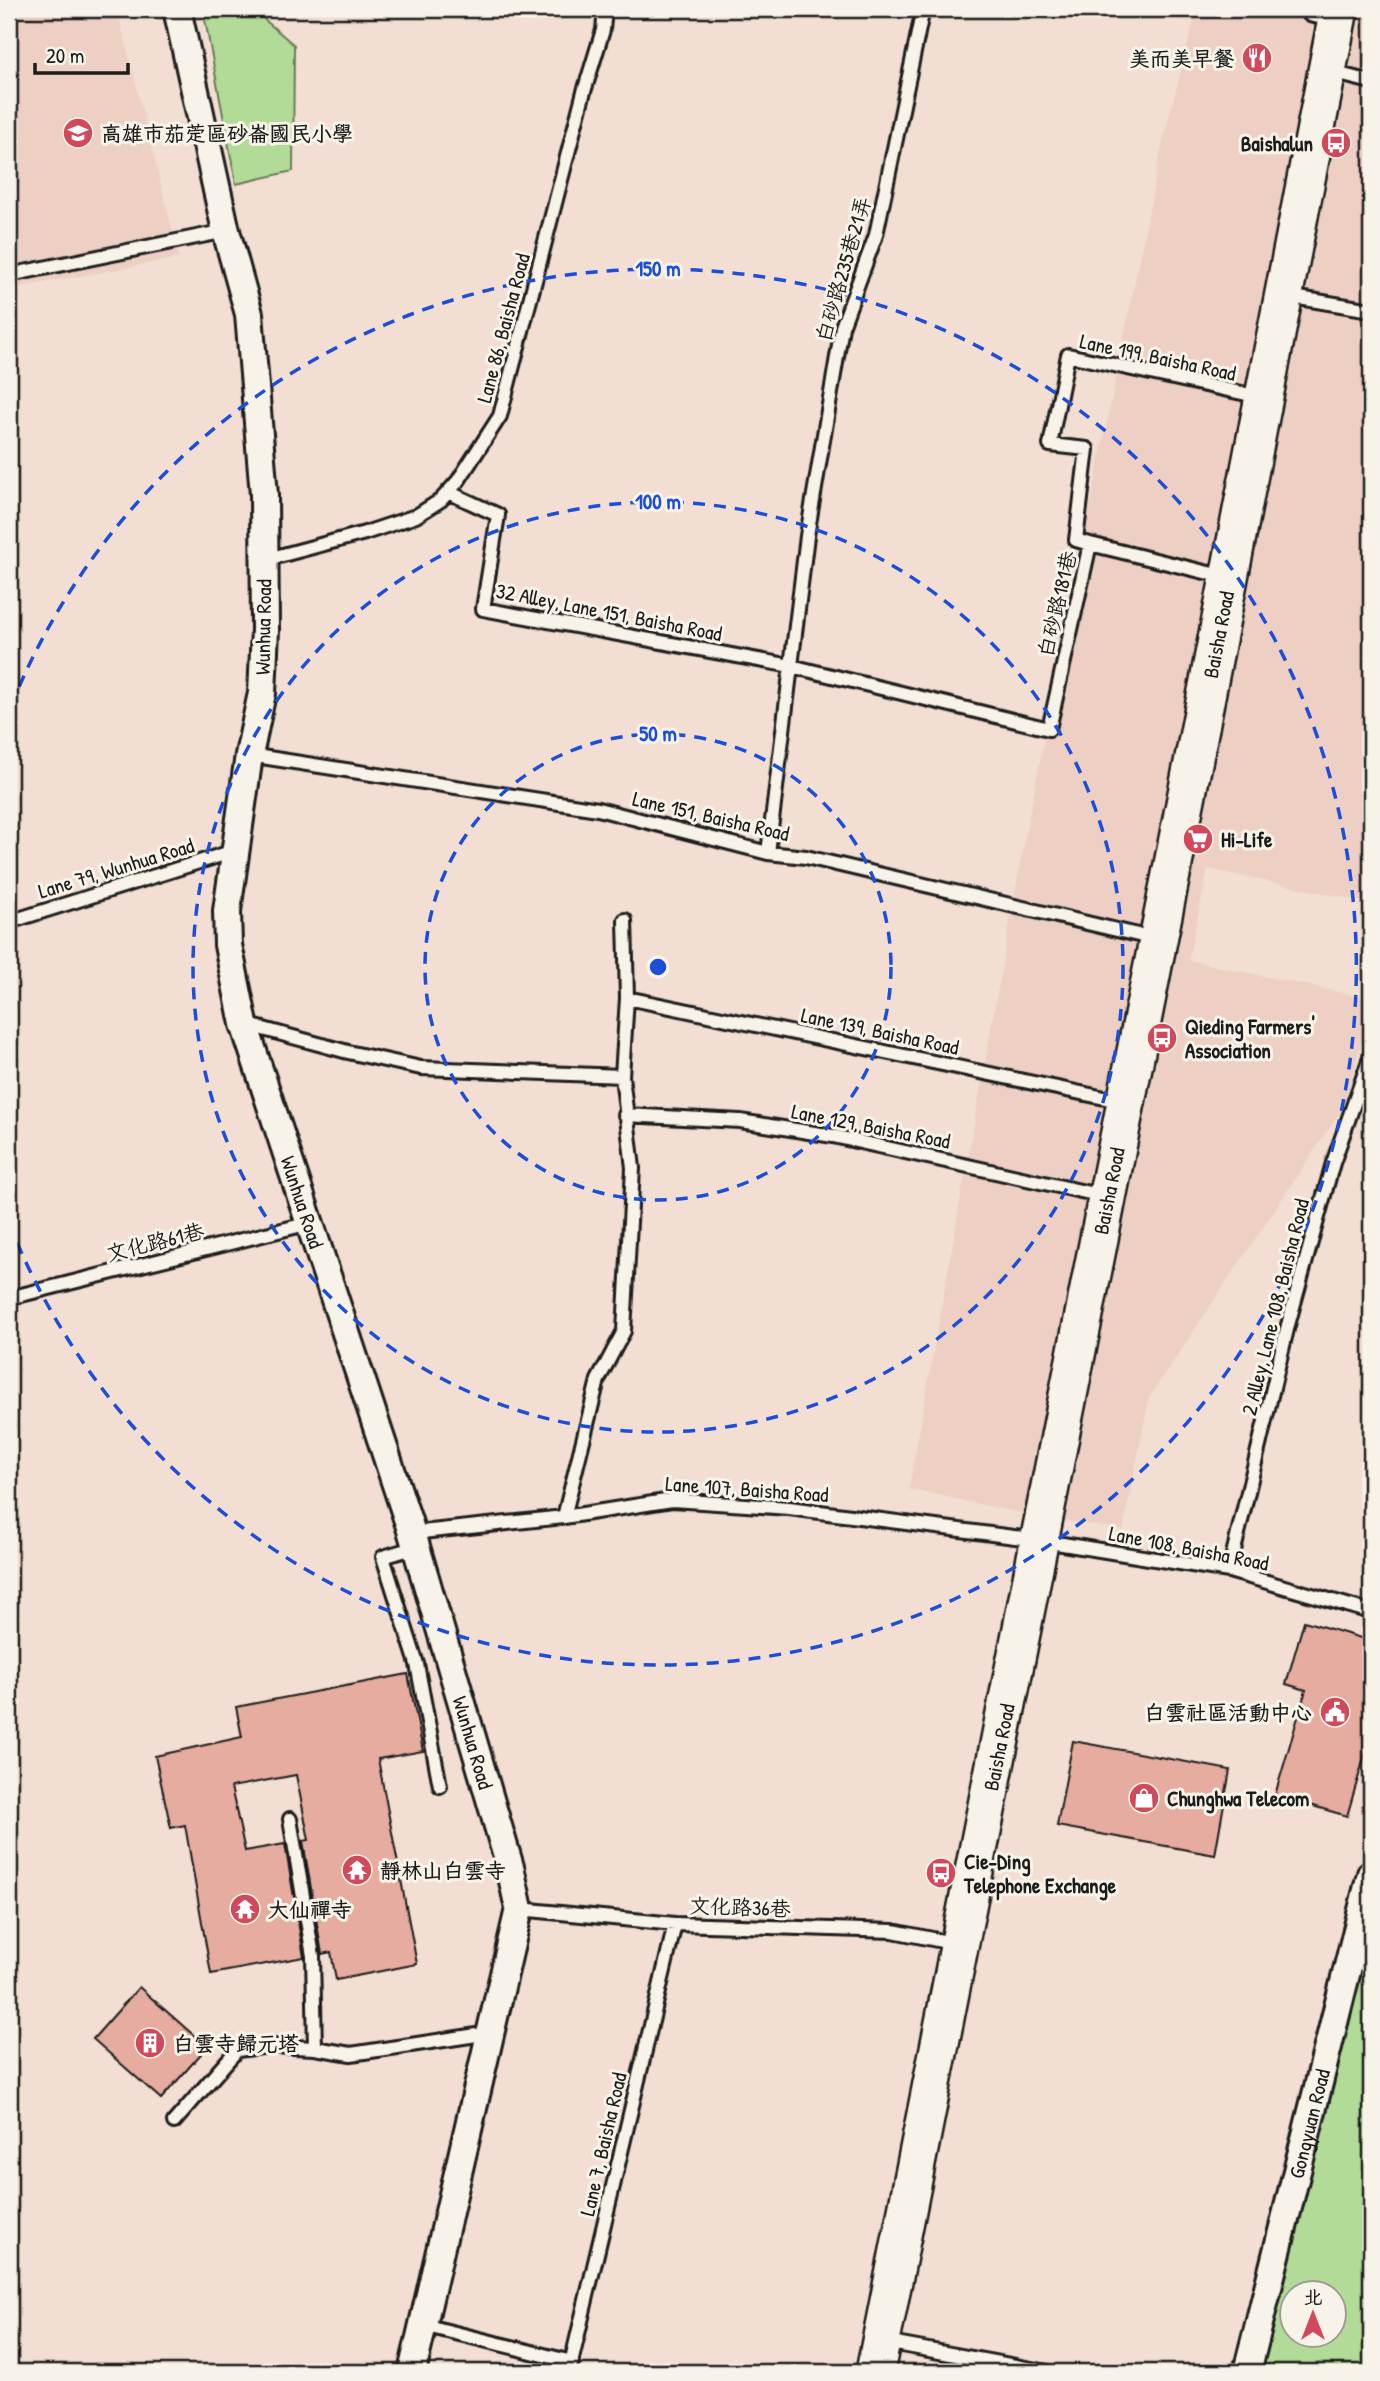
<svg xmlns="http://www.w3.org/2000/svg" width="1380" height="2381" font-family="'Patrick Hand','LXGW WenKai TC',sans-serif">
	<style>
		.built { fill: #eecfc3 }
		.park { fill: #b3db98; stroke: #687c5a; stroke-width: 2; fill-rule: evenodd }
		.building { fill: #e5ac9f; stroke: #1c1c1c; stroke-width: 2 }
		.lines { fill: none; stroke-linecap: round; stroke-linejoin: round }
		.lane-casing { stroke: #1c1c1c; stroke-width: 18 }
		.street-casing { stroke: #1c1c1c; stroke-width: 32 }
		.secondary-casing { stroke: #1c1c1c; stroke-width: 42 }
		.lane { stroke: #f7f3e8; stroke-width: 12 }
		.street { stroke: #f7f3e8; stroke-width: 26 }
		.secondary { stroke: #f7f3e8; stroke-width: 37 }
		.ring { fill: none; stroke: #1d4ed8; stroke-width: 3.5; stroke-dasharray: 12 9 }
		.labels { text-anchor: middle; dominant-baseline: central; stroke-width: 6; stroke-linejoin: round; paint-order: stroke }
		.poi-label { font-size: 21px; font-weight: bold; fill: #1c1c1c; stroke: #f7f3e8; text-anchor: start }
		.street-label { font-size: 21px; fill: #1c1c1c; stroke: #f7f3e8 }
		.centre { fill: #1d4ed8; stroke: #f7f3e8; stroke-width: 3.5 }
		.ring-label { font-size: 21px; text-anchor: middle; font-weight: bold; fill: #1d4ed8; stroke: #f7f3e8; stroke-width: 6; stroke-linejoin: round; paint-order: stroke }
	</style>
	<rect width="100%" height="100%" fill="#f2ded2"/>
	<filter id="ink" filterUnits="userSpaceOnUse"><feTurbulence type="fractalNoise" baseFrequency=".0143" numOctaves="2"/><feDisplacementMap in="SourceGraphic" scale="14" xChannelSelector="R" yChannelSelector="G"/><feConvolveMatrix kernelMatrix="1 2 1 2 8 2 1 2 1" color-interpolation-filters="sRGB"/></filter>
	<g filter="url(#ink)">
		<!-- built -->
		<path class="built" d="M9,9H117L179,258L9,289Z
			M1197,9H1371V750L1360,805L1371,808V903L1208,869L1188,960L1371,999V1006L1344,1106L1149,1398L1123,1530L1026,1514L909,1489L1026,832L1163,140Z"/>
		<!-- park -->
		<path class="park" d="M203,9H252L294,45L293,171L236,184Z
			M1371,1924V2372H1259ZM1292,2294H1334V2336H1292Z"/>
		<!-- building -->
		<path class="building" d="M1304,1621L1371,1641V1734L1347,1816L1275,1795L1306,1690L1286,1684Z
			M408,1674L423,1751L378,1759L417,1964L336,1980L331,1952L322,1954L303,1841L309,1840L296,1775L231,1787L245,1851L285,1844L304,1957L211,1974L185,1825L171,1828L155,1756L242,1737L236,1707Z
			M1073,1741L1230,1770L1215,1855L1057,1826Z
			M139,1987L207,2047L161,2099L93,2039Z"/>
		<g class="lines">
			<!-- lane casing -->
			<g class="lane-casing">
				<path id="lane" d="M1331,72L1371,82
					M9,275L226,231
					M1287,296L1371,310
					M448,492L498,515L483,609L791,666L1049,729L1090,544L1225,577
					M1090,544L1076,540L1087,449L1050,445L1068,355L1260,397
					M264,560L365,533L416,516L441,500L458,481L500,416L583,95L603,30L605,9
					M249,755L598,809L768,853L806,857L1155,939
					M768,853L807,536L842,327L876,235L923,9
					M9,922L234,851
					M627,998L1124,1102
					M245,1024L348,1052L421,1068L622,1076
					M625,1115L740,1121L833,1136L1103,1196
					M9,1298L310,1223
					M564,1517L598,1380L624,1331L633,1168L622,1076L627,998L625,920
					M412,1533L564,1517L672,1500L789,1508L1038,1540L1229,1571L1371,1612
					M416,1547L383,1557L417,1664L440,1786
					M1229,1571L1288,1325L1333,1163L1371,1055
					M290,1819L313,1956L315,2048
					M519,1909L675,1924L893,1931L957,1944
					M174,2122L237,2050L271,2046L315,2048L351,2054L490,2033
					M423,2325L572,2362
					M885,2342L1048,2372
					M569,2372L675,1924"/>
			</g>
			<!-- street casing -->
			<g class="street-casing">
				<g id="street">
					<path id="s1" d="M177,9L226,231L249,314L264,495L265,630L262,693L249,755L227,911L228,945L244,1024L412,1533L510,1867L519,1909L412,2372"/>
					<path d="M1314,9L1339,13"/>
					<path id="s2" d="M1247,2372L1371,1874"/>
				</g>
			</g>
			<!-- secondary casing -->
			<g class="secondary-casing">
				<g id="secondary">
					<path id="s3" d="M875,2372L1197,743L1339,9"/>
				</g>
			</g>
			<!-- lane -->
			<use href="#lane" class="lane"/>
			<!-- street -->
			<use href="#street" class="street"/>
			<!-- secondary -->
			<use href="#secondary" class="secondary"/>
		</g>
	</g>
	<!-- distance rings -->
	<g class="ring">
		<circle cx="658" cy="967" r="233"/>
		<circle cx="658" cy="967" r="465"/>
		<path d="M11 706A698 698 0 1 1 11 1228"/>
	</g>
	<!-- icons -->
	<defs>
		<g id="restaurant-disc" transform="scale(1.575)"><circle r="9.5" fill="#d1495b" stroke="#f7f3e8"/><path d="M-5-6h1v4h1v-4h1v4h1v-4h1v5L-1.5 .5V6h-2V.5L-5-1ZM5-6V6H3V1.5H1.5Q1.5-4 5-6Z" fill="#fff"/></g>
		<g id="school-disc" transform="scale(1.575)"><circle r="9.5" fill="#d1495b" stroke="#f7f3e8"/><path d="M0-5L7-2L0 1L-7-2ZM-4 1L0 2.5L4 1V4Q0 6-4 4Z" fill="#fff"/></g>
		<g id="bus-disc" transform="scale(1.575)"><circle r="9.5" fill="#d1495b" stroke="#f7f3e8"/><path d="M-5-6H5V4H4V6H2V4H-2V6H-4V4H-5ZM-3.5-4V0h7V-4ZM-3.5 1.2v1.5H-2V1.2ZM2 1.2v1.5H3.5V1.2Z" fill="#fff"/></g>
		<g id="supermarket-disc" transform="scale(1.575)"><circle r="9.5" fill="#d1495b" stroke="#f7f3e8"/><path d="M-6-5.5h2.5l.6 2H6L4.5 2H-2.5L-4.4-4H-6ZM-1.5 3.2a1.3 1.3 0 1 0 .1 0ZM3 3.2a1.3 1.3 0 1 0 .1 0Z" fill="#fff"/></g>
		<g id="civic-disc" transform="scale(1.575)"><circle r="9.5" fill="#d1495b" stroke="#f7f3e8"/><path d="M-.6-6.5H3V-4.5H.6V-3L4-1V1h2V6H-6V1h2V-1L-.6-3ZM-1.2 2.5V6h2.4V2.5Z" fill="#fff"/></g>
		<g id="shop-disc" transform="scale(1.575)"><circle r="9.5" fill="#d1495b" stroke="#f7f3e8"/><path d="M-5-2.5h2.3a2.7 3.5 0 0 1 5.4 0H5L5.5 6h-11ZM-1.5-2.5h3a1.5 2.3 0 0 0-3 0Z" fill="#fff"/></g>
		<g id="temple-disc" transform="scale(1.575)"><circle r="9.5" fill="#d1495b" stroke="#f7f3e8"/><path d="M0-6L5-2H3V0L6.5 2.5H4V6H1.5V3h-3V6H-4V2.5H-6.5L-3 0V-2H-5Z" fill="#fff"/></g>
		<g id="building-disc" transform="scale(1.575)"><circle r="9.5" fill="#d1495b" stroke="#f7f3e8"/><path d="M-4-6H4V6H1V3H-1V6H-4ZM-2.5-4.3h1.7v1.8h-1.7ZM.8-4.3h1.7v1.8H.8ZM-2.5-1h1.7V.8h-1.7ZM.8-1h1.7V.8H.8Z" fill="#fff"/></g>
	</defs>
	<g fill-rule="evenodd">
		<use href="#restaurant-disc" x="1257" y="58"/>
		<use href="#school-disc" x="78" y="133"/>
		<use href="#bus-disc" x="1336" y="143"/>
		<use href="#supermarket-disc" x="1198" y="839"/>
		<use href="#bus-disc" x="1162" y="1038"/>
		<use href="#civic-disc" x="1335" y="1712"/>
		<use href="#shop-disc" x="1144" y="1798"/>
		<use href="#temple-disc" x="357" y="1870"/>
		<use href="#bus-disc" x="941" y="1873"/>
		<use href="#temple-disc" x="245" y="1909"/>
		<use href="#building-disc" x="150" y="2043"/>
	</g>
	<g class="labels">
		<!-- poi labels -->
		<g class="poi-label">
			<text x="1234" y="58" text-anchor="end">美而美早餐</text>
			<text x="101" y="133">高雄市茄萣區砂崙國民小學</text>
			<text x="1313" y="143" text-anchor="end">Baishalun</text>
			<text x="1221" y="839">Hi-Life</text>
			<text x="1185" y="1026">Qieding Farmers'<tspan x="1185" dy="24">Association</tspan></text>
			<text x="1312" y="1712" text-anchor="end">白雲社區活動中心</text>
			<text x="1167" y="1798">Chunghwa Telecom</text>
			<text x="964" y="1861">Cie-Ding<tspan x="964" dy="24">Telephone Exchange</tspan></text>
			<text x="380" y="1870">靜林山白雲寺</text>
			<text x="268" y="1909">大仙禪寺</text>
			<text x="173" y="2043">白雲寺歸元塔</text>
		</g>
		<!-- street labels -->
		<g class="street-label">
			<text transform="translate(843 269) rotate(-74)">白砂路235巷21弄</text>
			<text transform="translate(503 328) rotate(-75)">Lane 86, Baisha Road</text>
			<text transform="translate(1158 357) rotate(12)">Lane 199, Baisha Road</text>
			<text transform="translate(1057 604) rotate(-77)">白砂路181巷</text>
			<text transform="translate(609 612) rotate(11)">32 Alley, Lane 151, Baisha Road</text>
			<text transform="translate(263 627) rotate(-89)">Wunhua Road</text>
			<text stroke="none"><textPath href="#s3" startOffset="1771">Baisha Road</textPath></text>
			<text transform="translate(711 816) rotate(13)">Lane 151, Baisha Road</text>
			<text transform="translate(116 868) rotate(-17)">Lane 79, Wunhua Road</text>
			<text transform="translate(880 1031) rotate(12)">Lane 139, Baisha Road</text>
			<text transform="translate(871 1126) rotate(11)">Lane 129, Baisha Road</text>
			<text stroke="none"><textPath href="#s3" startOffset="1204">Baisha Road</textPath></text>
			<text stroke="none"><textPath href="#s1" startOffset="1216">Wunhua Road</textPath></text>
			<text transform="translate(155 1242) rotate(-14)">文化路61巷</text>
			<text transform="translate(1275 1307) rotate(-76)">2 Alley, Lane 108, Baisha Road</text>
			<text transform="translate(747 1489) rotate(4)">Lane 107, Baisha Road</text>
			<text transform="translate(1189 1548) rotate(11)">Lane 108, Baisha Road</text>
			<text stroke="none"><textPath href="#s1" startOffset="1783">Wunhua Road</textPath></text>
			<text stroke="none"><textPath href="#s3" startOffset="637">Baisha Road</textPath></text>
			<text transform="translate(740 1907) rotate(2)">文化路36巷</text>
			<text stroke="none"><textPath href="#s2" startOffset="256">Gongyuan Road</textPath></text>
			<text transform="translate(603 2144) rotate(-77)">Lane 7, Baisha Road</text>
		</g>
	</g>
	<circle cx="658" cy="967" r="10" class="centre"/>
	<g class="ring-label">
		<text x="658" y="276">150 m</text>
		<text x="658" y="509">100 m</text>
		<text x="658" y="741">50 m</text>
	</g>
	<!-- margin -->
	<rect width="1380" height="2381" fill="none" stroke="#f7f3e8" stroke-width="35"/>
	<rect x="18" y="18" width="1345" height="2346" fill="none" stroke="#1c1c1c" stroke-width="2.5" filter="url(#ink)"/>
	<!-- north arrow -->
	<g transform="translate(1313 2314)"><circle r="33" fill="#f7f3e8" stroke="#9f9d96" stroke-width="2"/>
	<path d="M0-5L12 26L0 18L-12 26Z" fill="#d1495b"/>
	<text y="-10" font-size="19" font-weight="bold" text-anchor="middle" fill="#1c1c1c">北</text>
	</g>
	<!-- scale -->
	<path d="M35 63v10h93v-10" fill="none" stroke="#1c1c1c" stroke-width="3.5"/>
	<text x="46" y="63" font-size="21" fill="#1c1c1c" stroke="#f7f3e8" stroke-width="5" paint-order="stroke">20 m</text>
</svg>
